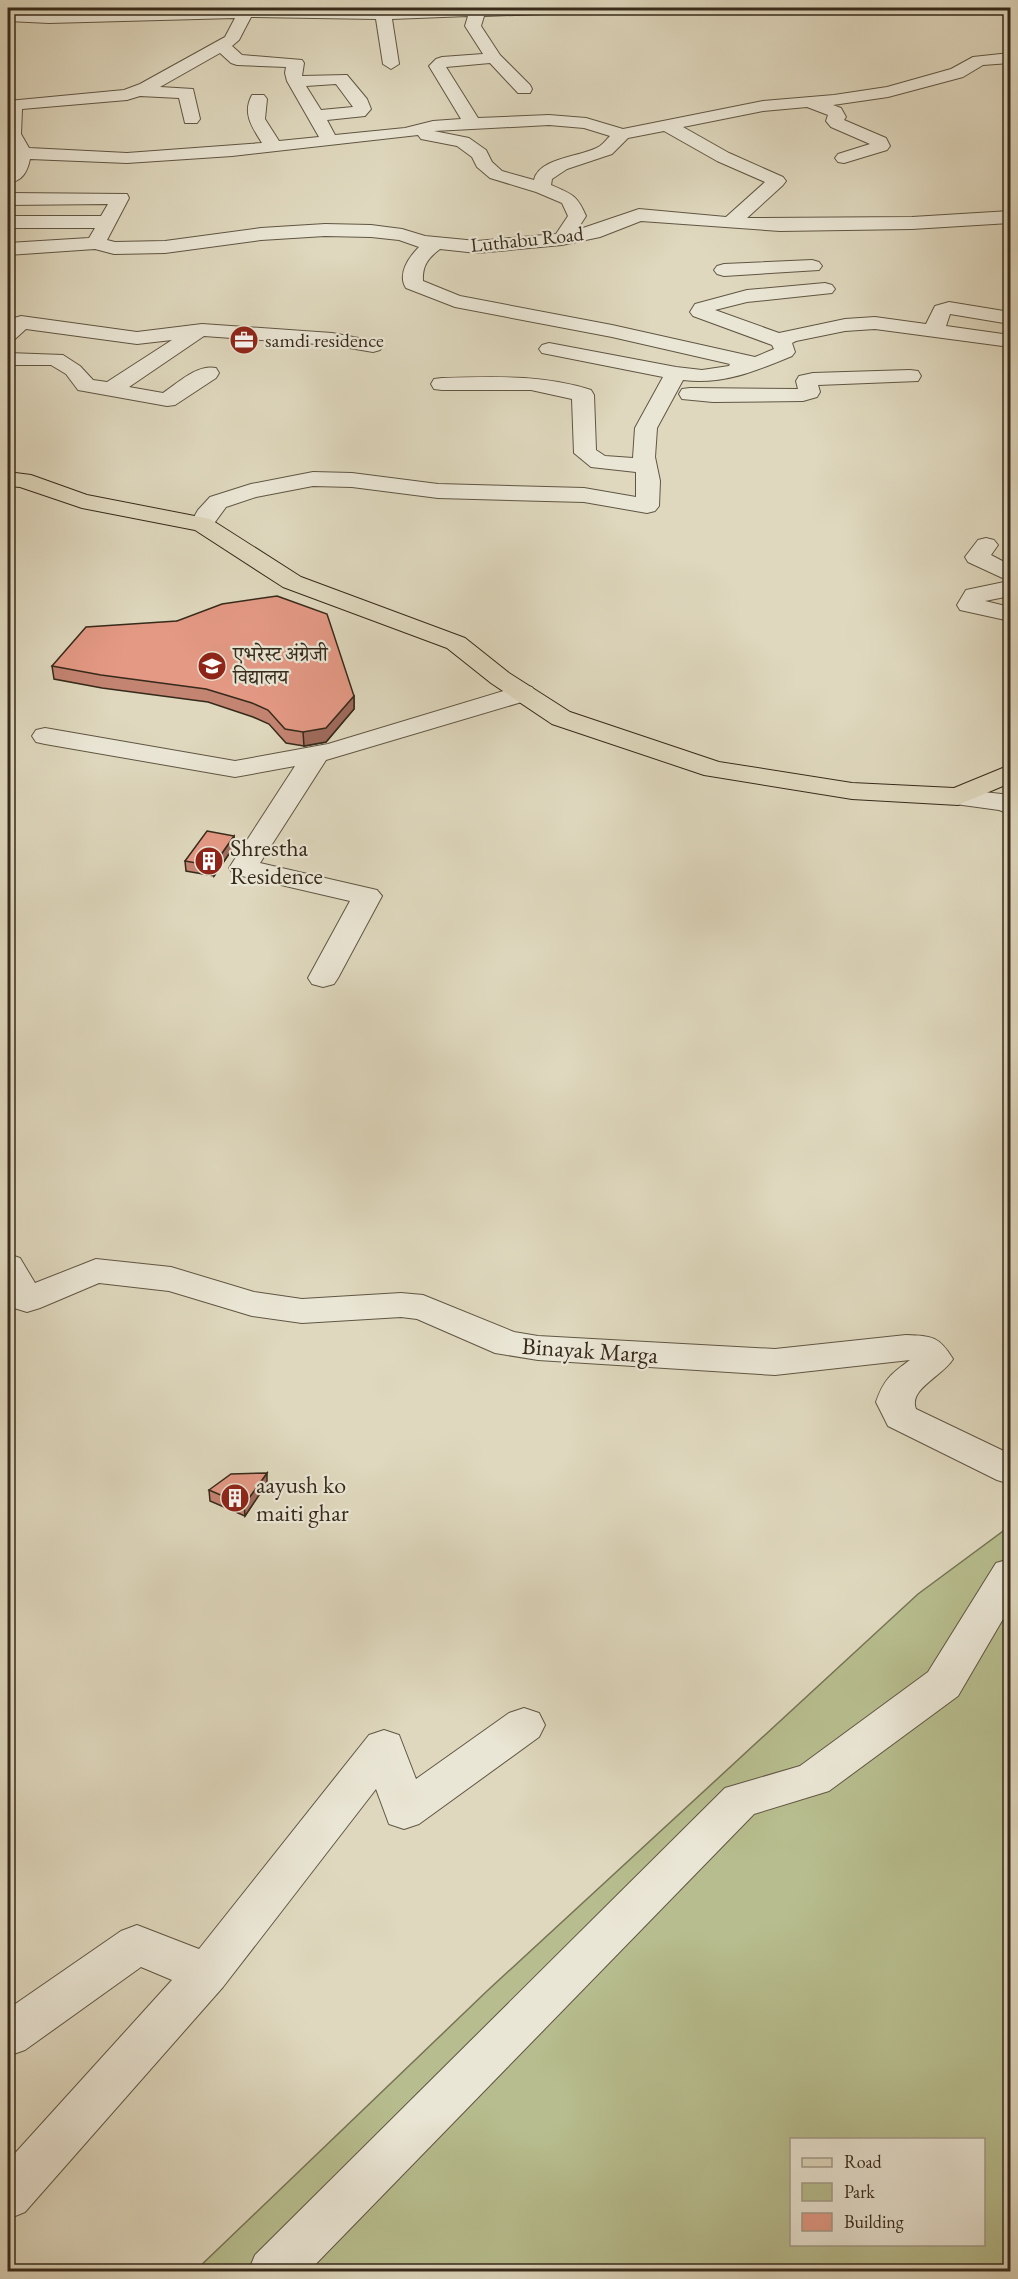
<svg xmlns="http://www.w3.org/2000/svg" width="1018" height="2279" font-family="'EB Garamond','Noto Serif Devanagari',serif">
	<style>
		.green { fill: #b7bd8e; stroke: #767454; stroke-width: 1.5; fill-rule: evenodd }
		.lines { fill: none; stroke-linecap: round; stroke-linejoin: round }
		.minor-casing { stroke: #605643; stroke-width: 2 }
		.major-casing { stroke: #362a1a; stroke-width: 2 }
		.minor { fill: #eae6d5; fill-rule: evenodd }
		.major { fill: #dfd8be; fill-rule: evenodd }
		.wall { fill: #c48472; stroke: #362a1a; stroke-width: 1.5 }
		.shaded-wall { fill: #a06b5d; stroke: #362a1a; stroke-width: 1.5 }
		.building { fill: #e49985; stroke: #362a1a; stroke-width: 1.5 }
		.labels { text-anchor: middle; dominant-baseline: central; stroke-width: 4.5; stroke-linejoin: round; paint-order: stroke }
		.far-street-label { font-size: 20px; fill: #362a1a; stroke: #eae6d5 }
		.far-poi-label { font-size: 20px; fill: #362a1a; stroke: #eae6d5; text-anchor: start }
		.poi-label { font-size: 24px; fill: #362a1a; stroke: #eae6d5; text-anchor: start }
		.street-label { font-size: 24px; fill: #362a1a; stroke: #eae6d5 }
	</style>
	<rect width="100%" height="100%" fill="#dfd8be"/>
	<filter id="stains"><feTurbulence type="fractalNoise" baseFrequency=".00333" numOctaves="4"/><feColorMatrix values="0 0 0 0 .2 0 0 0 0 .09 0 0 0 0 .02 0 0 0 .5 -.17"/></filter>
	<radialGradient id="worn" r=".72"><stop offset=".6" stop-color="#630" stop-opacity="0"/><stop offset="1" stop-color="#630" stop-opacity=".3"/></radialGradient>
	<!-- green -->
	<path class="green" d="M1010,1526V2271L194,2272L487,1991L918,1594ZM792,2140H984V2244H792Z"/>
	<g class="lines">
		<!-- minor casing -->
		<g class="minor-casing">
			<path id="minor" d="M263,8L360,10L578,8L577,11L571,13L484,16L481,26L500,55L530,85L532,89L530,93H518L490,63L446,67L478,118L549,115L586,118L623,129L763,101L834,95L887,87L951,69L973,57L1010,53V63L983,65L963,77L888,97L833,105L841,108L846,117L844,120L886,138L890,146L887,150L844,163L838,162L835,158L838,154L870,144L831,127L826,121L828,115L807,107L763,111L683,127L729,153L783,177L786,181L783,185L747,218L912,217L1010,211V223L912,229L780,231L641,221L600,237L562,245L477,253L440,249C428,258 422,266 423,281L460,296L612,325L755,357L774,349L772,345L693,316L690,312L695,304L747,290L825,283L832,285L835,289L832,293L747,302L715,310L779,333L845,319L875,317L926,324L935,306L949,302L1010,312V324L950,314L946,326L1010,335V347L875,329L845,331L796,341L792,343L795,352L792,356C756,371 723,385 683,380L657,428L655,457L660,481L659,506L655,511L647,513L584,502L438,498L352,487L313,486L256,497L226,507L210,529L202,531L194,529L190,524L198,510L210,497L251,484L313,472L352,473L438,484L584,488L636,497V472L591,467L574,453L572,399L531,390H442L434,389L431,384L434,379L442,378C493,377 541,374 591,390L594,395L596,450L605,456L633,458L635,428L663,377L542,353L539,349L542,345L549,343L676,367L702,370L729,366L730,364L612,337L455,307L406,288C397,274 409,257 419,247L399,240L371,237L325,236L261,240L165,253L114,254L95,249L8,255V243L89,238L95,228H8V216H101L108,204L8,205V193L127,194L129,198L107,240L115,242L165,241L261,228L325,224L371,225L402,229L425,236L477,241L556,234L568,216L562,203L536,192L490,178L477,167L472,157L457,146L421,139L418,135L232,156L127,163L30,159C27,173 22,181 8,183V170L12,159L8,158V148H10L8,142V101L124,90L140,84L225,37L235,18L49,23L8,21V11L49,13ZM468,16L465,26L483,54L442,57L436,59L429,66L461,119L433,121L405,128L335,135L327,120L365,116L371,109L367,99L347,75L302,76L304,63L302,60L242,55L232,46L239,40L251,17L376,19L383,64L391,69L399,64L392,19ZM220,53L231,63L237,65L286,67L285,73L287,81L319,137L279,141L265,119L267,99L264,95H252C242,113 252,127 262,143L127,153L29,148L21,134L22,109L127,100L140,96L179,98L185,123H197L200,119L193,89L160,87ZM336,84L353,107L321,110L306,86ZM549,125L584,128L610,136C607,139 603,144 600,146C583,157 539,157 534,180L502,171L492,162L486,150L469,138L434,131ZM664,131L717,161L765,182L726,217L639,209L577,230L586,216C577,195 572,194 551,185L552,179L567,169L612,154L628,138Z
				M812,260L819,262L822,266L819,270L724,276L717,274L714,270L717,266L724,264Z
				M21,316L137,332L202,324L332,333L380,342L383,346L380,350L373,352L332,345L204,336L129,387L163,393C178,383 197,364 216,368L219,373L216,378L175,405L167,406L78,390L66,374L51,365H8V353L63,355L80,366L93,380L107,382L172,340L137,344L26,329L15,339L8,341V324L14,318Z
				M910,370L918,371L921,376L918,381L818,385L820,392L817,397L803,401L713,402L682,399L679,394L682,389L690,388L798,389L796,381L799,376L813,373Z
				M986,538L994,540L998,545L991,555L1010,565V596L985,601L1010,607V621L960,610L957,605L966,590L1009,581L968,562L965,557L978,540Z
				M523,685L532,687L536,693L532,699L326,760L260,863L377,890L382,896L338,978L334,984L323,987L312,984L308,978L350,901L233,874L229,868L295,766L235,777L45,744L36,742L32,736L36,730L45,728L235,761L328,744Z
				M958,789L1010,795V814L999,810L948,803L944,797L948,791Z
				M8,1254L20,1258L35,1283L96,1259L171,1267L254,1292L302,1299L401,1293L423,1295L514,1332L538,1336L775,1349L906,1335C932,1336 939,1336 953,1359C943,1376 908,1389 916,1409L1010,1454V1484L997,1480L888,1426L876,1402C884,1379 891,1374 910,1360L775,1375L538,1360L495,1353L417,1319L401,1317L302,1323L252,1316L169,1291L99,1283L40,1308L27,1312L14,1308L8,1297Z
				M1010,1559V1607L958,1696L829,1791L754,1814L308,2272H248L255,2255L725,1788L800,1766L928,1672L996,1563Z
				M524,1708L539,1713L545,1725L539,1737L419,1824L404,1829L389,1824L376,1789L223,1987L25,2212L8,2219V2161L172,1980L141,1967L25,2050L8,2056V2009L121,1931L137,1925L199,1949L369,1735L384,1730L399,1735L416,1779L509,1713Z"/>
		</g>
		<!-- major casing -->
		<g class="major-casing">
			<path id="major" d="M8,472L31,475L87,495L210,519L301,577L465,638L509,673L570,712L719,762L852,783L954,788L1010,765V783L958,805L852,799L704,775L552,724L491,683L447,648L283,587L195,530L82,508L20,487L8,486Z"/>
		</g>
		<!-- minor -->
		<use href="#minor" class="minor"/>
		<!-- major -->
		<use href="#major" class="major"/>
	</g>
	<!-- wall -->
	<path class="wall" d="M177,621L354,696V709L326,742L304,746L286,743L269,724L253,717L208,702L102,688L54,679L52,666Z
		M235,845L214,876L186,871L185,861Z
		M267,1483L245,1516L210,1501L209,1490Z"/>
	<!-- shaded-wall -->
	<path class="shaded-wall" d="M354,696V709L326,742L304,746L303,732Z
		M234,836L235,845L214,876L213,866Z
		M267,1473V1483L245,1516L244,1505Z"/>
	<!-- building -->
	<path class="building" d="M277,596L327,614L354,696L326,728L303,732L285,729L268,710L252,703L206,689L101,675L52,666L86,627L177,621L222,604Z
		M207,831L234,836L213,866L185,861Z
		M267,1473L244,1505L209,1490L231,1474Z"/>
	<!-- icons -->
	<defs>
		<g id="office-disc" transform="scale(1.5)"><circle r="9.5" fill="#8f2418" stroke="#eae6d5"/><path d="M-6-3h4V-5.5h4V-3h4V5H-6ZM-1-4.5V-3h2v-1.5ZM-6 0V1H6V0Z" fill="#fff"/></g>
		<g id="school-disc" transform="scale(1.5)"><circle r="9.5" fill="#8f2418" stroke="#eae6d5"/><path d="M0-5L7-2L0 1L-7-2ZM-4 1L0 2.5L4 1V4Q0 6-4 4Z" fill="#fff"/></g>
		<g id="building-disc" transform="scale(1.5)"><circle r="9.5" fill="#8f2418" stroke="#eae6d5"/><path d="M-4-6H4V6H1V3H-1V6H-4ZM-2.5-4.3h1.7v1.8h-1.7ZM.8-4.3h1.7v1.8H.8ZM-2.5-1h1.7V.8h-1.7ZM.8-1h1.7V.8H.8Z" fill="#fff"/></g>
	</defs>
	<g fill-rule="evenodd">
		<use href="#office-disc" x="244" y="340"/>
		<use href="#school-disc" x="212" y="666"/>
		<use href="#building-disc" x="209" y="861"/>
		<use href="#building-disc" x="235" y="1498"/>
	</g>
	<g class="labels">
		<!-- far-street labels -->
		<g class="far-street-label">
			<text transform="translate(527 239) rotate(-6)">Luthabu Road</text>
		</g>
		<!-- far-poi labels -->
		<g class="far-poi-label">
			<text x="265" y="340">samdi residence</text>
			<text x="233" y="654">एभरेस्ट अंग्रेजी<tspan x="233" dy="23">विद्यालय</tspan></text>
		</g>
		<!-- poi labels -->
		<g class="poi-label">
			<text x="230" y="847">Shrestha<tspan x="230" dy="28">Residence</tspan></text>
			<text x="256" y="1484">aayush ko<tspan x="256" dy="28">maiti ghar</tspan></text>
		</g>
		<!-- street labels -->
		<g class="street-label">
			<text transform="translate(590 1350) rotate(4)">Binayak Marga</text>
		</g>
	</g>
	<!-- margin -->
	<rect width="1018" height="2279" fill="none" stroke="#dfd8be" stroke-width="30"/>
	<rect x="9" y="9" width="1000" height="2261" fill="none" stroke="#362a1a" stroke-width="3"/>
	<rect x="15" y="15" width="988" height="2249" fill="none" stroke="#362a1a" stroke-width="1.5"/>
	<!-- legend -->
	<rect x="790" y="2138" width="195" height="108" fill="#eae6d5" stroke="#a29b8a" stroke-width="1.5"/>
	<rect x="802" y="2158" width="30" height="9" fill="#dfd8be" stroke="#a29b8a" stroke-width="1.5"/>
	<text x="844" y="2168" font-size="18" fill="#362a1a">Road</text>
	<rect x="802" y="2183" width="30" height="18" fill="#b7bd8e" stroke="#a29b8a" stroke-width="1.5"/>
	<text x="844" y="2198" font-size="18" fill="#362a1a">Park</text>
	<rect x="802" y="2213" width="30" height="18" fill="#e49985" stroke="#a29b8a" stroke-width="1.5"/>
	<text x="844" y="2228" font-size="18" fill="#362a1a">Building</text>
	<rect width="100%" height="100%" filter="url(#stains)"/>
	<rect width="100%" height="100%" fill="url(#worn)"/>
</svg>
